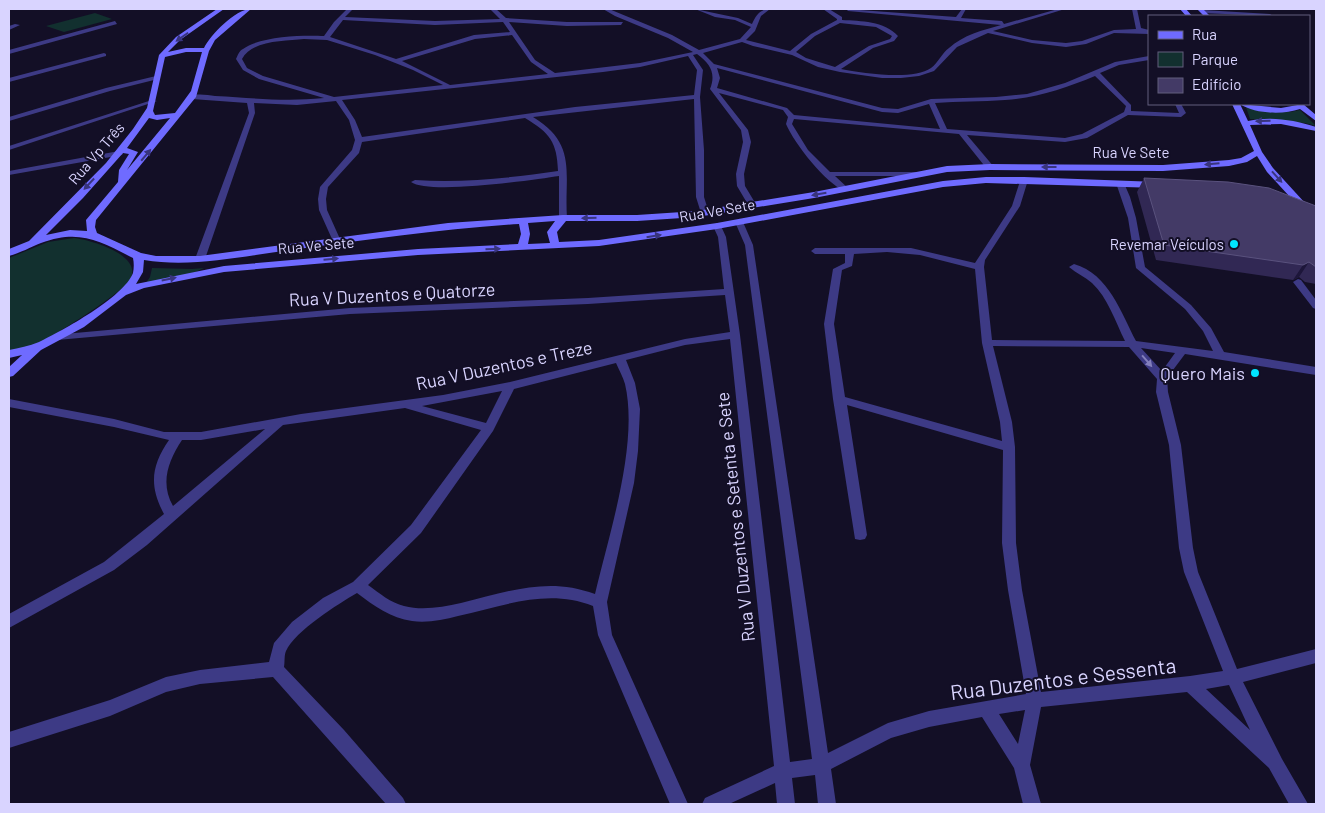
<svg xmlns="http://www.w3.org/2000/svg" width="1325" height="813" font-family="Barlow,sans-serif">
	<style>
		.green { fill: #12302f }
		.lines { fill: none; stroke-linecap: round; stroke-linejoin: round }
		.minor { fill: #3d3a85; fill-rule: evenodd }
		.secondary { fill: #6f6bff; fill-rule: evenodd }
		.wall { fill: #312854 }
		.shaded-wall { fill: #1d163a }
		.building { fill: #433a66; stroke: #5a527e }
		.oneway { fill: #38347d }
		.oneway2 { fill: #837fbc }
		.poi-dot { fill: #00e5ff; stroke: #130f26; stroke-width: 2 }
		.labels { text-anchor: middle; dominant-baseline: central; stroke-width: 4; stroke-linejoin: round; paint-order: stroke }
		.far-street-label { font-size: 15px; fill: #d9d4ff; stroke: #130f26 }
		.far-poi-label { font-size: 15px; fill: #d9d4ff; stroke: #130f26; text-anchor: end }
		.street-label { font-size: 18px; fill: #d9d4ff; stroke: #130f26 }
		.poi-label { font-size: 18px; fill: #d9d4ff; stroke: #130f26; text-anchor: end }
		.near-street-label { font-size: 21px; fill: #d9d4ff; stroke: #130f26 }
	</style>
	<rect width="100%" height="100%" fill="#130f26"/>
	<!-- green -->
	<path class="green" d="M95,13L112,19L64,32L46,26Z
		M1246,107L1290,112L1300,110L1316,126L1305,123L1250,119Z
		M74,238C91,240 144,255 130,280C121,294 48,340 31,347C24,350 16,351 9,353V258L48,242Z
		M152,268L192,269L204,268L193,273L146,283L150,277Z"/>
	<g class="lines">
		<!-- minor -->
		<path class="minor" d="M347,9H353L345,17L435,21L500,19L490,9H496L506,18L567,22H623L621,25L567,26L509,22L535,60L555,73L640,63L693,52L668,38L615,16L603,9H609L672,35L699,50L740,39L751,27L735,20L715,17L695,9L738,18L752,24C756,15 760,9 770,9L761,16L755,31L746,40L790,51L811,34L837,20V19L823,9H829L842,17V20C861,21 884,21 898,36L894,41L873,48L841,69C862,73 913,81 931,68C938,63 942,53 949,48C963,35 983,30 1001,25L848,11L846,9L956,17L962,9H966L961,18L1002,21L1004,24L1058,9H1065L993,31L1032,40L1066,43L1082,41L1114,30L1136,29L1132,9H1137L1141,28L1149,30V34L1114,33L1086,44L1066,47L1032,43L988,33L957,47L934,71L919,76L901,78H882L840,72L818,67L792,55L753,46L742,42L703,53L714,64L882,108L898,109L931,99L996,97L1027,94L1065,83L1115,62L1149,56V60L1119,65L1100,73L1131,105V111L1179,113L1175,104H1181L1186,113L1181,117L1128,115L1087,138L1065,142L967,135L994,167L990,169H987L959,134L794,119L792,124L808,150L830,172H918L922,174L918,176H835L849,189L845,191C826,184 794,143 786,124L788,117L783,110L719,93L748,130L751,142L744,174L745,186L757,206L753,208H750L737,186L736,174L743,142L741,130L710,89C716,74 711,64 697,54L693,55L703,70L700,97L704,150V197L709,213L708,215H702L701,213L696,197L694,99L533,117C578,144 564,174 567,218L563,221L559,218V176C533,180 429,195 411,182L415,180C464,183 510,178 558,171C557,142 550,133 525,118L362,142L359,153L328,187L326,199L327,210L340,239L336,242L332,239L319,210L318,199L320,187L352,150L355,140L349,120L336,101L297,105L254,103L255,113L205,259L203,261H197L195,259L249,113L247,103L192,99L189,97C195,93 207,95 215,96C255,98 284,102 324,98L259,79L243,70L236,59C238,55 239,51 243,49C261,36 302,35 324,36L334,22ZM343,20L435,25L503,22L510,32L474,35L396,59L330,37ZM840,23L876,27L892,36L890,39L869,46L835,67L806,58L796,52L815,36ZM512,35L531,62L548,74L450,85L402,61L475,39ZM304,39L327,40L375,55L413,70L443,85L334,97L263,76L247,68L242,59C252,40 285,41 304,39ZM688,56L697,70L694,95L575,107L362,137L355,120L342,100L603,72L640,67ZM717,68L882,112L898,113L929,104L940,129L794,115L787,108L717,88L720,78ZM1095,76L1126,106L1124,112L1082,134L1065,138L947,129L935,103C958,101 982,102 1005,100C1037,98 1066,88 1095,76Z
			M1203,10L1270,14L1273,16L1201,13Z
			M115,21L117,24L9,54V50Z
			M15,24L20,25L9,30V26Z
			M104,53L106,54V56L9,82V78Z
			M156,76L159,78L158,79L110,91L9,121V117L106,88Z
			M152,100L157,101L9,150V146Z
			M119,151L123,153L122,155L9,175V171Z
			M1021,178L1028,180L1020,206L985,260L984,267L992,340L1125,341C1115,321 1108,298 1092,283C1085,277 1076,273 1069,267L1074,264C1109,274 1121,313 1136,341L1213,351L1203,331L1185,309L1136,268L1128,218L1116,183L1120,181L1124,183L1130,197L1136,218L1145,267L1191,305L1211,328L1224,352L1316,367V375L1185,354L1167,378L1168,392L1181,445L1193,548L1198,572L1237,669L1316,649V663L1243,682L1282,759L1308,804H1289L1269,768L1187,692L1041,707L1030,765L1041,804H1023L1014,768L982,717L929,727L891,738L831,769L836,804H818L815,775L792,778L795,804H777L775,783L729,804H702L705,798L774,766L730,339L685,345L626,360L635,383L640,409L638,451L634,483L607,602L612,635L688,804H670L598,635L593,606C547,588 504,606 458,616C443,620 427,623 412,621C391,618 374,606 357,593C338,604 295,631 286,651C284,655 285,662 284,667L344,730L403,798L406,804H386L273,677L200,684L166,692L110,716L9,748V732L110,700L166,677L200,670L269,662L274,643L292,622L323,598L353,582L411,525L481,430L405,408L283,425L147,545L114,570L9,628V614L104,562L164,514C149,486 151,466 169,440L114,427L9,407V399L114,419L164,432H201L301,414L443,395L510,382L685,339L730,332L725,295L588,304L350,314L57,340L53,339L52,337L53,335L350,308L588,298L724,289L718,237L713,226L717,223L721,226L726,237L740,335L790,762L812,759L745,245L735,222L739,219L743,222L753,245L828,753L888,723L929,711L1026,694L1008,590L1002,543L1003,450L847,405L867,535L865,539L860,540L855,539L833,399L824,324L833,269L845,263V254H815L811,251L815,248H911L975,263L1012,206ZM887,252L920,255L975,269L982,343L1000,422L1002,441L845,397L834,324L842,270L852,266L854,254ZM993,346L1129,347L1157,379L1156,392L1169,445L1179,548L1184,572L1223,671L1190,676L1041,692L1022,590L1016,543L1015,447L1012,422ZM1141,348L1175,353L1162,371ZM616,363C619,370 623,377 625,384C639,444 609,534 595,594C547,576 508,592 461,603C442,607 423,611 404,606C391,603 379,593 368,585L421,533L493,431L514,389ZM502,391L486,423L422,406ZM265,429L173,506C160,483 168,461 182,440H201ZM1229,685L1250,730L1206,689ZM1025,710L1018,744L999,714Z
			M1298,279L1301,280L1316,300V309L1313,308L1293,282Z"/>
		<!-- secondary -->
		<path class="secondary" d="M217,9H224L180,40L168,52L186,48H204C210,35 237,8 251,9L215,40L209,51L196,97L96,220L95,227L97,233L141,253L156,256H200L448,223L563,215H637L697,211L814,192L947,166L990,164L1163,165L1229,160L1241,158L1254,151L1232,104H1240L1248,121C1271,116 1294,120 1316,127V131L1281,124L1250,125L1262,152L1273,168L1316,215V223L1313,222L1267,172L1257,156L1247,162L1229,166L1163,171L990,170L947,172L814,198L697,217L637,221H566L557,232L559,242L599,240L717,223L943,181L986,177H1024L1158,182L1162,185L1158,188L986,183L943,187L717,229L599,246L418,255L224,272L144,288L126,295L84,327L41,350L13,376L9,377V367L22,355L9,358V350C19,348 29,346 39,342C62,331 124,297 133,273C134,268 134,263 133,258C99,241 80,229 41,243C31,247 20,253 9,256V249L29,241L106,163L133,129L147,108L159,55L176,37ZM186,52H202L191,91L175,113L155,115L153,111L165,57ZM149,118L157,120L170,118L127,170L138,152L127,148ZM123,153L129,154L119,170L118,182L86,220L87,231L70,230L46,235L83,198ZM555,221L547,232L550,243L528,244L530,234L528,223ZM519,224L521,234L518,244L418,249L224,266L136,284L143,272L144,260C192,268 243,256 291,250C367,240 443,229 519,224Z
			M1180,9H1186L1192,16H1186Z
			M1197,9H1203L1210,16H1204Z
			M1240,104L1281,108L1303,104L1316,115V121L1300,109C1283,115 1255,114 1240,104Z"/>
	</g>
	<!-- wall -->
	<path class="wall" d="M1144,178L1316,206V284L1305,282L1299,277L1293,280L1156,260L1137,192Z"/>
	<!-- shaded-wall -->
	<path class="shaded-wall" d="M1309,262L1299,277L1293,280L1303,265Z"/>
	<!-- building -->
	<path class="building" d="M1144,178L1228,182L1269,188L1316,206V267L1309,262L1303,265L1164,245Z"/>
	<!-- one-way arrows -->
	<defs><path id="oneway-solid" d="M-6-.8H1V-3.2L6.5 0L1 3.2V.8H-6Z" transform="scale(1.25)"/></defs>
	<g class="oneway">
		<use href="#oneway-solid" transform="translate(182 37) rotate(145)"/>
		<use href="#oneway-solid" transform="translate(1263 121) rotate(179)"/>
		<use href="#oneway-solid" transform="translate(146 155) rotate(-50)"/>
		<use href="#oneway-solid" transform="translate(1212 164) rotate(175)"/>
		<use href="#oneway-solid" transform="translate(1049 167) rotate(-180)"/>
		<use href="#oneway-solid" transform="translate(1277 177) rotate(48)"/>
		<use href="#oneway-solid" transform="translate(89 184) rotate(133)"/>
		<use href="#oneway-solid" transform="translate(819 194) rotate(170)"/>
		<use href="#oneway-solid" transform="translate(589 218) rotate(179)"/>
		<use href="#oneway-solid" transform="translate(654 236) rotate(-9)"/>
		<use href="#oneway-solid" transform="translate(493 249) rotate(-2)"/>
		<use href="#oneway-solid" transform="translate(331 259) rotate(-5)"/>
		<use href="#oneway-solid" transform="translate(169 279) rotate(-12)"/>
	</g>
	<use class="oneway2" href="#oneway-solid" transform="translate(1147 361) rotate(49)"/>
	<!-- markers -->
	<g class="poi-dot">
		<circle cx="1234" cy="244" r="5"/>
		<circle cx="1255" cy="373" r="5"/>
	</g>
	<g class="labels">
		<!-- far-street labels -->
		<g class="far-street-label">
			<text x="1131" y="152">Rua Ve Sete</text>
			<text transform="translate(96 153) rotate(-49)">Rua Vp Três</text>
			<text transform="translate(717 210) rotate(-10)">Rua Ve Sete</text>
			<text transform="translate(316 245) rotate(-5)">Rua Ve Sete</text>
		</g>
		<!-- far-poi labels -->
		<g class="far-poi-label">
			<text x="1224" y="244">Revemar Veículos</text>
		</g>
		<!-- street labels -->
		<g class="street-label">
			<text transform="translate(392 294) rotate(-3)">Rua V Duzentos e Quatorze</text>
			<text transform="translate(504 365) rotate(-12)">Rua V Duzentos e Treze</text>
			<text transform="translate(735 517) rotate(-96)">Rua V Duzentos e Setenta e Sete</text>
		</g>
		<!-- poi labels -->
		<g class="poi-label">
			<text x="1245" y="373">Quero Mais</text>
		</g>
		<!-- near-street labels -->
		<g class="near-street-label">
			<text transform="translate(1063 678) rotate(-7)">Rua Duzentos e Sessenta</text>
		</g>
	</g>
	<!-- border -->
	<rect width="1325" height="813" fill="none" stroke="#d9d4ff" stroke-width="20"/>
	<!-- legend -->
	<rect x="1148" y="15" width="162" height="90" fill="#130f26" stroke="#625e7d"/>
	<rect x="1158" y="31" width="25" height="8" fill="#6f6bff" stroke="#625e7d"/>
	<text x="1192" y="40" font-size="15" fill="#d9d4ff">Rua</text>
	<rect x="1158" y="52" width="25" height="15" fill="#12302f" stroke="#625e7d"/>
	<text x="1192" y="65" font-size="15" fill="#d9d4ff">Parque</text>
	<rect x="1158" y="78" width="25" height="15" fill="#433a66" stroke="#625e7d"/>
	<text x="1192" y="90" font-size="15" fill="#d9d4ff">Edifício</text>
</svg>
